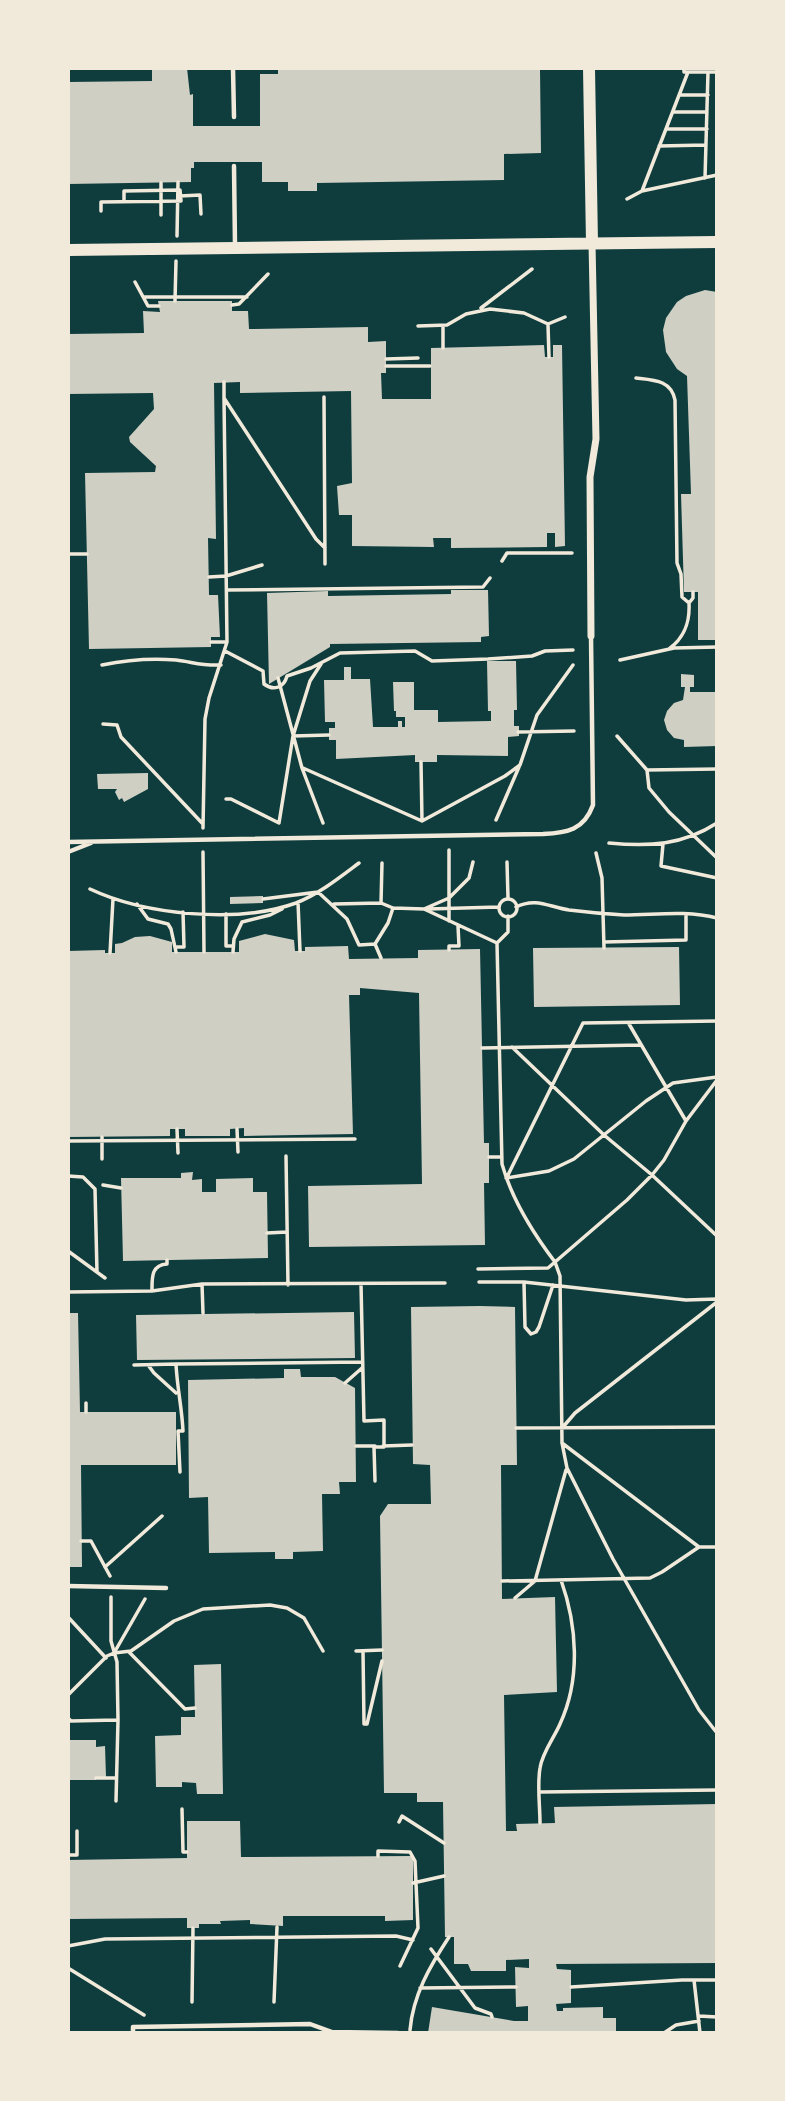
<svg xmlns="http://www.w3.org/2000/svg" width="785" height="2101" font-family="Barlow,sans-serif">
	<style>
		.building { fill: #cfcfc3 }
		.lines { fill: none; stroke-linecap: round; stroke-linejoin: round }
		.path { stroke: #f1e9da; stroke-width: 3.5 }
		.service { stroke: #f1e9da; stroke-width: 4.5 }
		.minor { stroke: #f1e9da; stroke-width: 7 }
		.secondary { stroke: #f1e9da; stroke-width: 12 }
	</style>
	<rect width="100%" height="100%" fill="#0f3d3e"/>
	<!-- building -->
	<path class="building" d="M152,68H187L190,95L193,94V126H260V74H278V68L540,70L541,153L504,154V180L317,183V191H288V182H262V162H194V168H191V182L68,184V82L152,81Z
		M705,290L717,292V640H698V592H684L681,494H691L687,376L677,369L666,352L663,330L666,318L677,302L686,296Z
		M158,301H232V311H248L249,329L368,327V342L386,341V373H381L382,399H431V348L544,345L545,357H553V345H562L565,546L555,547V533H547V547L451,548V538H433L434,547L352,546V515H339L337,486L352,483L351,391L240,393V382L214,383L216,539L208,538L209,595H218L220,637H211V647L89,649L85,473L155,472L156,466L130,442L129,437L154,409L153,393L68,394V334L144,333L143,311L160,312Z
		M451,590H488L489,636L481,637V642L330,644V647L269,684L267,593L328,591V596L451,594Z
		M487,661H516L517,710H514V726H519V736L508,737V756L437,755V762H415V755L336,759V740H329V728H335V722H325L324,680H344V667H351V679H370L373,727H398V721H402V727H405V717H396V711H394L393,682H414V710H438V722L491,721V711H488Z
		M681,674L694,675V687H690V692H717V746L684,747V740L674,738L667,730L664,720L667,711L674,703L683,700L685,687H681Z
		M148,773V789L124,802L122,798L119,800L115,792L117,789H98L97,774Z
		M263,896V903L230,904V897Z
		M265,934L294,940L295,951H305V947L348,946L349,959L418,958V950L480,949L484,1143H489V1183H484L485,1245L309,1247L308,1186L422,1184L419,993L360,988V995H349L353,1134L244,1136V1128L230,1129V1136H185V1129H170V1136L68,1137V951L105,950V953H115V944L122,943L135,937L150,936L172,942V952H239V941Z
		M679,947L680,1005L534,1007L533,948Z
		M193,1172L192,1180L202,1179V1192H216V1179L253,1178V1192H267L268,1258L123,1261L121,1178H181V1173Z
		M480,1306L515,1307L517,1465H501L502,1599L555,1597L557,1692L504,1695L506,1831H517L516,1824L555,1823L554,1807L717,1804V1963L556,1964L557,1969L571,1970V2003L556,2004L557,2011H563V2008L603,2007V2018H616V2033H428L432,2007L514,2021H528V2006L516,2007L515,1967L529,1968V1959L506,1960V1971H471L468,1964H454V1937H445L443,1802H417V1793H384L380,1516L388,1504H431L430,1465L413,1464L411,1307Z
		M354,1312L355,1358L137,1360L136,1315Z
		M68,1313H78L80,1412H176V1465H81L82,1567H68Z
		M284,1369H300L301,1377H335L355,1388L356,1482H339L340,1494H322L323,1551L293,1552V1559H275V1552L209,1553L208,1497L189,1498L188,1380L284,1378Z
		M221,1664L223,1794H197L196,1783L182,1782V1787H156L155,1736L181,1735V1717H195L194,1665Z
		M68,1740H96V1747L105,1746L106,1777H96V1780H68Z
		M187,1821H240L241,1857L413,1856V1920L385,1921V1916H283V1926L250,1924V1920L220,1921L221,1924H199V1928H187V1918L68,1919V1860L187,1858Z"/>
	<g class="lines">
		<!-- path -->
		<path class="path" d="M684,68V72H717
			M688,72L642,191L717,175
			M680,95H708
			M674,112H707
			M667,129H707
			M659,146L706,145
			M705,178L708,72
			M161,183V215
			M180,196L200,195L201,214
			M627,199L642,191
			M101,211V202L181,201L180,190L124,191V202
			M177,236L178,182
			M135,282L148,306H159
			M144,297H247
			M175,301L176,261
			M232,305L239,304L268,274
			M481,308L532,269
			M548,325L549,357
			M418,326L447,325L466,314L490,309L524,313L548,324L565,317
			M443,326V348
			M386,359L418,358
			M386,366H430
			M636,378C654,380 671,380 675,400L677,563L681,574L682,597L689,603C690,622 685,637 669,649
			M224,382V398L316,539L325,548
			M324,397L325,564
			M68,554H87
			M502,561L507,553H572
			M209,577L226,576L262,565
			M227,590L483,587L490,578
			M689,603L693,598V592
			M211,642H227
			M225,651L263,671L264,684C273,691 284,688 287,676L311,668L340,653L415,651L432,661L488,659L532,656L545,651L573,650
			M620,660L674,648L717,647
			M102,665C126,660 152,658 176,660C193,662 201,666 221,665
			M278,678L302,768L323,823
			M103,724L117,725L121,737L202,823
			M518,732L574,731
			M293,736L329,735
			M617,736L647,770L649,788L669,812L717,858
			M421,762L422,821
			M303,768L422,821
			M647,770L717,769
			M226,799H231L279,823L293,736L310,681L321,664
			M496,820L519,767
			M422,821L505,776L520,765L537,715L573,665
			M203,828L205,719L209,698L227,642L224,398
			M609,843C649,847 683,845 717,823
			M663,844L661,866L717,878
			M203,852L204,952
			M596,853L602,878L604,948
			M507,862L508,898
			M382,863L381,903L393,908L424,909L497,943
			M90,889C145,915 238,924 296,903C319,894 339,878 359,863
			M263,899L318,892L347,919L359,945L375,944L381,958
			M499 908a9 9 0 1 1 18 0a9 9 0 1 1-18 0Z
			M298,902L300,951
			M137,904L148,919L168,924L171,929L176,952
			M334,904L381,903
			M516,907C536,897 549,907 569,910C585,912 607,914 624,915C655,915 686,910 717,918
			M424,909L449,898V850
			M428,909L499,907
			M226,914V946H233
			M449,921V898L469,878L473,862
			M604,942L686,940V914
			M375,944L388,923L393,908
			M177,947H184L183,912
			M449,950V946H459L458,926
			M233,952L234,939L242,922L270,915L282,909
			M110,953L113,899
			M629,1024L686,1121
			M512,1047L604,1135L652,1175L717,1236
			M482,1048L641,1045
			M717,1080L686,1121L664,1160L652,1175L627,1200L555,1262L560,1276L562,1443L567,1468L613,1559L699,1710L717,1733
			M177,1129L178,1153
			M237,1129L238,1152
			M102,1137V1159
			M68,1141L355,1139
			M286,1156L288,1285
			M489,1157H502
			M68,1176L83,1177L95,1189L97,1272
			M507,1177L583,1023L717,1021
			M506,1178L549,1171L574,1159L646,1101L673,1083L717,1077
			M103,1185L121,1188
			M267,1233L287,1232
			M68,1251L105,1278
			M478,1269L548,1268L555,1262C533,1233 512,1200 502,1164L497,943L508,932V916
			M479,1282H524L686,1300L717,1299
			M524,1283L525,1327L531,1334L536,1332L539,1327L553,1285
			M202,1284L203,1313
			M361,1284L364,1421L384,1420V1447H374L375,1481
			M152,1291C152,1278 151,1265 167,1264V1260
			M68,1292L152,1291L202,1284L445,1283
			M176,1364L362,1362
			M134,1365L176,1364C177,1387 182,1408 183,1431H178L180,1472
			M148,1365L154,1373L176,1393
			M345,1383L362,1368
			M86,1412V1403
			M563,1427L575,1413L717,1302
			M516,1428L717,1427
			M562,1443L699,1547H717
			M356,1446H375
			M383,1446L412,1445
			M81,1541H91L110,1576
			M105,1567L162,1516
			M502,1581L650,1578L662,1572L699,1547
			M111,1597V1641L117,1662L118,1720L116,1801
			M515,1598L535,1581L566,1470
			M68,1617L106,1658
			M356,1651L382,1650
			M363,1651L364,1724H367L382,1661
			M129,1652L185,1709L195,1708
			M114,1653L131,1651L174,1621L203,1609L270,1605L287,1608L304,1618L323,1651
			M68,1695L107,1656L114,1653L145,1599
			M68,1718L71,1721L117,1720
			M96,1778H115
			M540,1792L717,1790
			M182,1809L183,1852H187
			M399,1822L402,1816L444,1843
			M540,1823C540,1806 537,1785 540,1768C542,1753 554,1738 560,1724C581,1679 577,1625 561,1580
			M68,1855H77V1831
			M378,1856V1851L410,1852L415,1861L418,1928L400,1966
			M413,1883L444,1876
			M68,1946L105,1939L396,1936L413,1940
			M431,1949L475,2008L491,2014L492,2017
			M68,1968L144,2015
			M694,1980L700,2033
			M571,1987L682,1980H717
			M420,1988L516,1987
			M192,2002L193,1928
			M274,2002L277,1927
			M699,2016L717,2017
			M410,2030C413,1995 430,1966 449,1937
			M664,2033L676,2025L699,2021"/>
		<!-- service -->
		<path class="service" d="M233,68L234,117
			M234,166L235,246
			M68,842L543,834C567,833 584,830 593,805L591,636
			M68,852L91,843
			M68,1586L166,1588
			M133,2033V2027L310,2024L332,2032L398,2033"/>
		<!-- minor -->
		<path class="minor" d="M591,636L590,477L596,439L592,243"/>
		<!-- secondary -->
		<path class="secondary" d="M589,68L592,243
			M68,250L717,242"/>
	</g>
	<!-- border -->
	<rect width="785" height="2101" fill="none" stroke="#f1e9da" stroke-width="140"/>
</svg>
